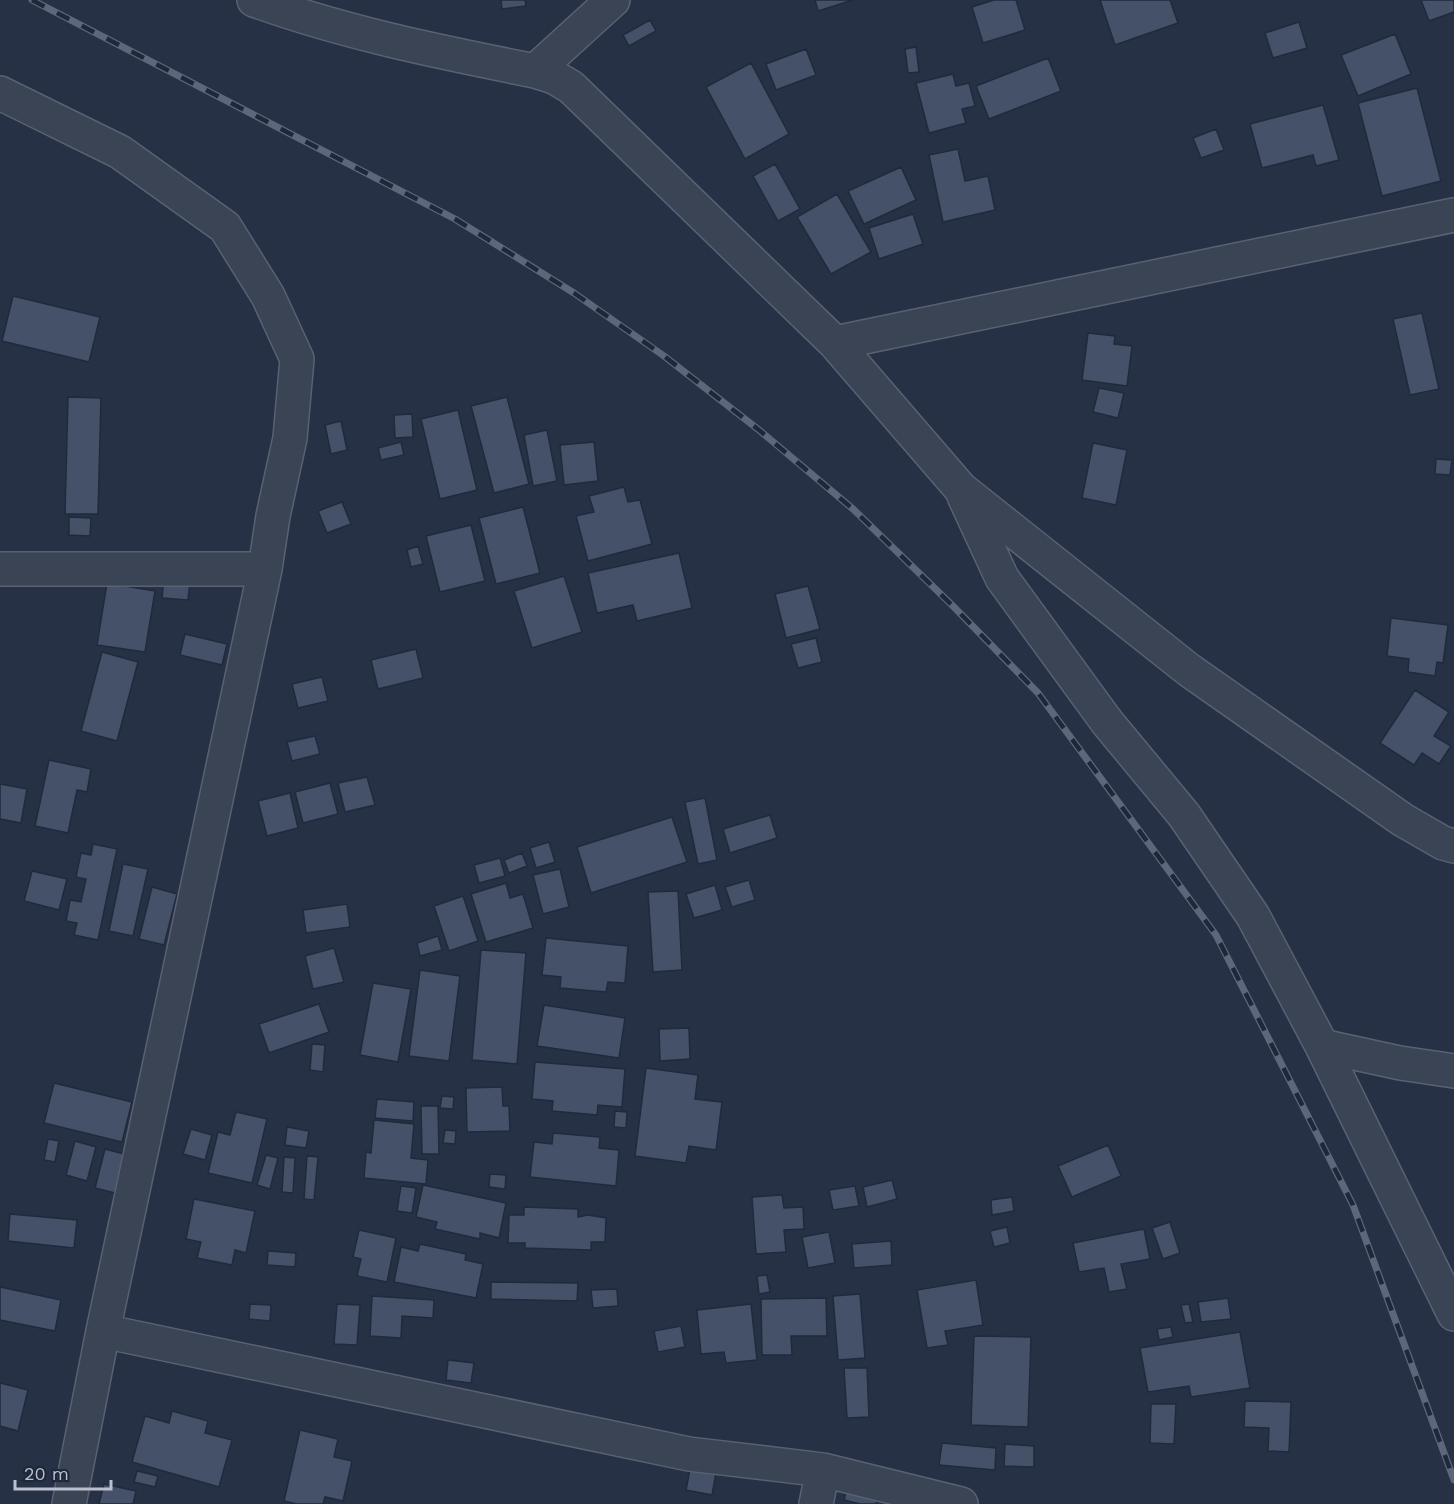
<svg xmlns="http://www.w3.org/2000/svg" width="1454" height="1504" font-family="'Work Sans',sans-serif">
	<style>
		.building { fill: #455168; stroke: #212a3c; stroke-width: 1.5 }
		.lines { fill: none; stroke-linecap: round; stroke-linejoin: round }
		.street-casing { stroke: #596172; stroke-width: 36 }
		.street { stroke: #3b4455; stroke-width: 33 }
		.rail-casing { stroke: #5d677c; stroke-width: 7 }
		.rail { stroke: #1f283a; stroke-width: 4.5; stroke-dasharray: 14; stroke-linecap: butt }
	</style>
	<rect width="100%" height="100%" fill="#263145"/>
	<!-- building -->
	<path class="building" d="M501,0H525L526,6L502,9Z
		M815,0H853L818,11Z
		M994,0H1016L1025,30L983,43L972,7Z
		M1100,0H1170L1178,23L1115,45Z
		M1421,0H1454V12L1429,21Z
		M650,20L656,31L629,46L623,35Z
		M1299,22L1307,48L1273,58L1265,33Z
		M1395,34L1411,74L1358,96L1341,55Z
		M916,47L919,72L908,73L905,49Z
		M806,49L816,75L776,90L766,64Z
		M1048,58L1061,91L989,119L976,86Z
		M751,63L789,134L745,159L706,87Z
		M953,74L956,86L969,83L975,106L962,109L966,123L929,133L916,83Z
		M1417,88L1441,181L1382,196L1358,103Z
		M1323,105L1339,160L1316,166L1313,155L1262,168L1250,124Z
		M1216,129L1224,150L1201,158L1193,138Z
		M958,149L965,181L988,176L995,210L943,222L929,155Z
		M775,164L800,209L778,221L753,176Z
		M901,167L916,200L864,224L848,191Z
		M837,194L871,252L831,274L797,217Z
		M913,214L923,244L879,259L869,228Z
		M13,296L100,317L89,362L2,341Z
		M1422,313L1439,389L1410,395L1393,319Z
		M1088,333L1115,336L1114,344L1132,346L1127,386L1082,380Z
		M1099,388L1124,393L1118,418L1093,412Z
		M68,397L101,398L98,514H65Z
		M507,397L529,484L494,493L471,406Z
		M458,410L477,490L440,499L421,419Z
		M412,414L413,437L395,438L394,415Z
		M341,421L347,450L331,454L325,425Z
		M547,430L557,481L533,486L524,435Z
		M401,442L404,455L381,460L378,448Z
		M594,442L598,481L564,485L560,445Z
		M1093,443L1127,450L1116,505L1082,498Z
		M1436,459L1452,460L1450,475L1435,474Z
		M624,487L628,502L640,500L652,544L588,561L576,516L594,512L589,496Z
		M342,502L351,524L327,533L318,511Z
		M523,507L540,573L496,584L479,518Z
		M69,517L91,518L90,536L69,535Z
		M471,525L485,581L440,592L426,536Z
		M418,546L423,564L411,567L407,550Z
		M679,553L692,608L637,621L633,605L597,613L588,573Z
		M564,576L582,632L532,648L514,591Z
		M164,578L190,581L188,600L162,598Z
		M107,583L155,591L145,652L97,645Z
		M808,586L820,629L786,638L775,594Z
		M1391,618L1448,625L1443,663L1437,662L1435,676L1408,672L1409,659L1387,656Z
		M185,634L227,644L222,665L180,655Z
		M816,638L822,662L798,668L791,644Z
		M416,649L423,678L378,689L371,660Z
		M102,652L138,662L117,741L81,731Z
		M322,677L328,701L298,708L292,684Z
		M1415,690L1449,712L1434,736L1451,746L1439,764L1422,753L1414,765L1380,743Z
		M315,736L320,754L292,761L287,742Z
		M49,760L91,769L87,792L77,790L68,833L35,826Z
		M367,777L375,805L345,812L338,783Z
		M330,783L338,814L303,823L295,792Z
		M0,784L27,789L21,823L0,819Z
		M290,793L298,828L267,836L258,801Z
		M705,798L717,860L698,864L685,802Z
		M770,815L777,838L730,853L723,829Z
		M672,817L687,862L591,893L577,847Z
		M549,842L555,862L536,868L530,848Z
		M93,844L117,849L98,940L74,935L77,923L66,921L70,900L81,902L86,879L76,877L81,853L91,855Z
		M522,853L527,866L509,873L504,860Z
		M500,858L505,876L479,883L474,865Z
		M123,864L148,869L133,936L109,931Z
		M560,869L569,907L543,914L533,875Z
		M32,871L67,879L59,910L24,901Z
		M749,880L755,900L732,907L725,887Z
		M506,883L510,898L523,894L533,928L486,942L471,894Z
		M715,885L722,910L694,918L686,894Z
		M152,887L177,894L164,945L139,939Z
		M678,891L682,970L653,972L648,892Z
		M463,896L478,941L449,951L434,906Z
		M347,904L350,927L306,933L303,910Z
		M438,936L442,950L420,956L417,943Z
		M546,938L628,946L625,983L608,982L606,992L560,988L561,977L542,975Z
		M334,948L344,982L313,989L305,956Z
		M481,950L526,953L517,1064L472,1060Z
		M420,970L460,976L449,1061L409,1056Z
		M373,983L411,989L398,1062L360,1055Z
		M319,1004L329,1032L269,1053L259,1024Z
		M544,1005L625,1018L619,1058L537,1046Z
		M689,1028L690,1059L660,1061L659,1029Z
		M312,1044L325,1045L323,1072L310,1070Z
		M535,1062L625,1069L622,1107L598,1105L597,1115L552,1111L553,1101L532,1099Z
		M646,1068L698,1075L695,1099L722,1102L716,1150L689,1146L686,1163L635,1156Z
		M54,1083L132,1102L122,1142L44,1123Z
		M502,1087L503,1106H509L510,1131L467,1132L466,1088Z
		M442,1096L454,1097L453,1109L440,1108Z
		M377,1099L414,1102L413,1121L375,1118Z
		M421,1106H438L439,1154H422Z
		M615,1111L627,1112L626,1128L614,1127Z
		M236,1112L267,1119L252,1183L208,1173L218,1132L230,1135Z
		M374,1120L414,1124L411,1158L428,1160L426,1184L364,1178L366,1152L371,1153Z
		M287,1127L309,1131L306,1148L285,1145Z
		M191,1129L212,1135L205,1160L183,1154Z
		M445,1130L456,1131L455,1144L443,1143Z
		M553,1133L600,1137L599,1148L619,1150L616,1186L530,1177L534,1142L552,1144Z
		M48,1139L59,1141L55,1162L44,1160Z
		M75,1141L96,1147L87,1181L66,1175Z
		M1108,1145L1121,1176L1072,1197L1058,1166Z
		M105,1149L124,1154L115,1193L95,1188Z
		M266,1155L278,1158L270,1189L257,1185Z
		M307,1156L318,1157L314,1200L304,1199Z
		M284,1157L295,1158L293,1193L282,1192Z
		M490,1174L506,1175L505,1189L489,1187Z
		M892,1180L897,1199L867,1207L863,1187Z
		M423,1185L506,1203L499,1238L480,1233V1239L435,1229L437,1222L416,1217Z
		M401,1186L416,1188L412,1213L397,1211Z
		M855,1186L859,1206L833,1210L829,1190Z
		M782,1195L784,1208L803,1207L804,1229L784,1230L786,1252L756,1254L752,1197Z
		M1012,1197L1014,1211L992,1215L991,1200Z
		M194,1199L255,1211L246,1253L235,1250L232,1265L197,1258L201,1242L186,1239Z
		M524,1207L578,1209V1217L588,1215L606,1218L605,1242H591V1250L525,1248V1243H508L509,1215H524Z
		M10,1214L77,1220L74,1248L8,1241Z
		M1170,1222L1180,1253L1163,1259L1152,1228Z
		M1007,1227L1010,1243L994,1247L990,1231Z
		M1144,1229L1150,1259L1121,1264L1127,1289L1109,1292L1104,1268L1079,1272L1073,1243Z
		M359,1230L396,1238L387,1282L357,1276L361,1259L353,1257Z
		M829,1232L835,1263L808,1268L802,1237Z
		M891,1241L892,1265L854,1268L852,1244Z
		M420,1244L466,1254L465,1260L483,1264L476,1298L394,1282L401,1247L418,1251Z
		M268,1251L296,1253L295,1267L267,1265Z
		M767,1275L770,1292L759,1294L757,1276Z
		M976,1280L983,1325L945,1331L948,1345L927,1348L917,1290Z
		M491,1282L578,1283L577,1301L491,1299Z
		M0,1287L61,1300L55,1331L0,1320Z
		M617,1289L618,1306L593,1308L591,1290Z
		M860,1294L865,1358L838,1360L833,1296Z
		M372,1296L434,1300L433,1318L402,1316L401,1338L370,1336Z
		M826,1298L827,1336H791L792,1355H762L761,1299Z
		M1228,1298L1231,1319L1201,1322L1198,1302Z
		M250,1304L271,1305L270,1321L249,1319Z
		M337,1304L360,1305L357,1345L334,1344Z
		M751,1304L757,1360L726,1363L724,1352L701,1354L697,1310Z
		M1189,1304L1193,1322L1185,1323L1181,1305Z
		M681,1326L685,1347L658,1352L654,1331Z
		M1171,1327L1173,1337L1159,1340L1157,1329Z
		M1240,1332L1250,1388L1191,1397L1189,1386L1148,1392L1140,1348Z
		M974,1336L1031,1337L1028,1427L971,1425Z
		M448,1360L474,1363L471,1383L446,1380Z
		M844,1368H867L869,1417L847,1418Z
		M0,1383L28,1390L18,1431L0,1426Z
		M1245,1401L1291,1402L1289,1452L1268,1451L1269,1428L1244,1427Z
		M1151,1404H1176L1174,1444L1150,1443Z
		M172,1411L208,1421L205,1433L232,1440L219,1487L132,1462L145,1416L169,1423Z
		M300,1430L338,1439L334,1457L352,1461L343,1501L325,1497L323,1504H297L284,1501Z
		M942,1443L996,1448L995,1470L939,1465Z
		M1005,1444L1034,1446V1467L1004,1466Z
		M690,1469L716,1473L712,1495L686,1490Z
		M137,1471L158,1476L155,1487L134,1482Z
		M104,1484L136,1491L133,1504H99Z
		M847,1487L879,1494L876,1504H860L844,1500Z"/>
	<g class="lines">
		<!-- street casing -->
		<g class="street-casing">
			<path id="street" d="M254,0C345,33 440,52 535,71L554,77L571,87L835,343L961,489L1189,670L1403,820L1443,843L1454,846
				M535,71L613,0
				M0,93L120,152L225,227L268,296L297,359L290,438L273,516L265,569L103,1331L69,1504
				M835,343L1454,215
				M964,496L1002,578L1107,722L1184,815L1253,916L1322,1046L1454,1314
				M0,569H265
				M1322,1046L1400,1063L1454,1071
				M103,1331L689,1454L823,1470L961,1504
				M816,1504L823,1470"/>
		</g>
		<!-- street -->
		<use href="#street" class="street"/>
		<!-- rail casing -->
		<g class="rail-casing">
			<path id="rail" d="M32,0L455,219L574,293L664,356L759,430L853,509L953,606L1038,693L1216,935L1353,1205L1454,1480"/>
		</g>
		<!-- rail -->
		<use href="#rail" class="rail"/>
	</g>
	<!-- scale -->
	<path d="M15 1480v9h96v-9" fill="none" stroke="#b9bfce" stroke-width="3"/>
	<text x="24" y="1480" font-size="18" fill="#b9bfce" stroke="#1f283a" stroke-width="4.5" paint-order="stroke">20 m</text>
</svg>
